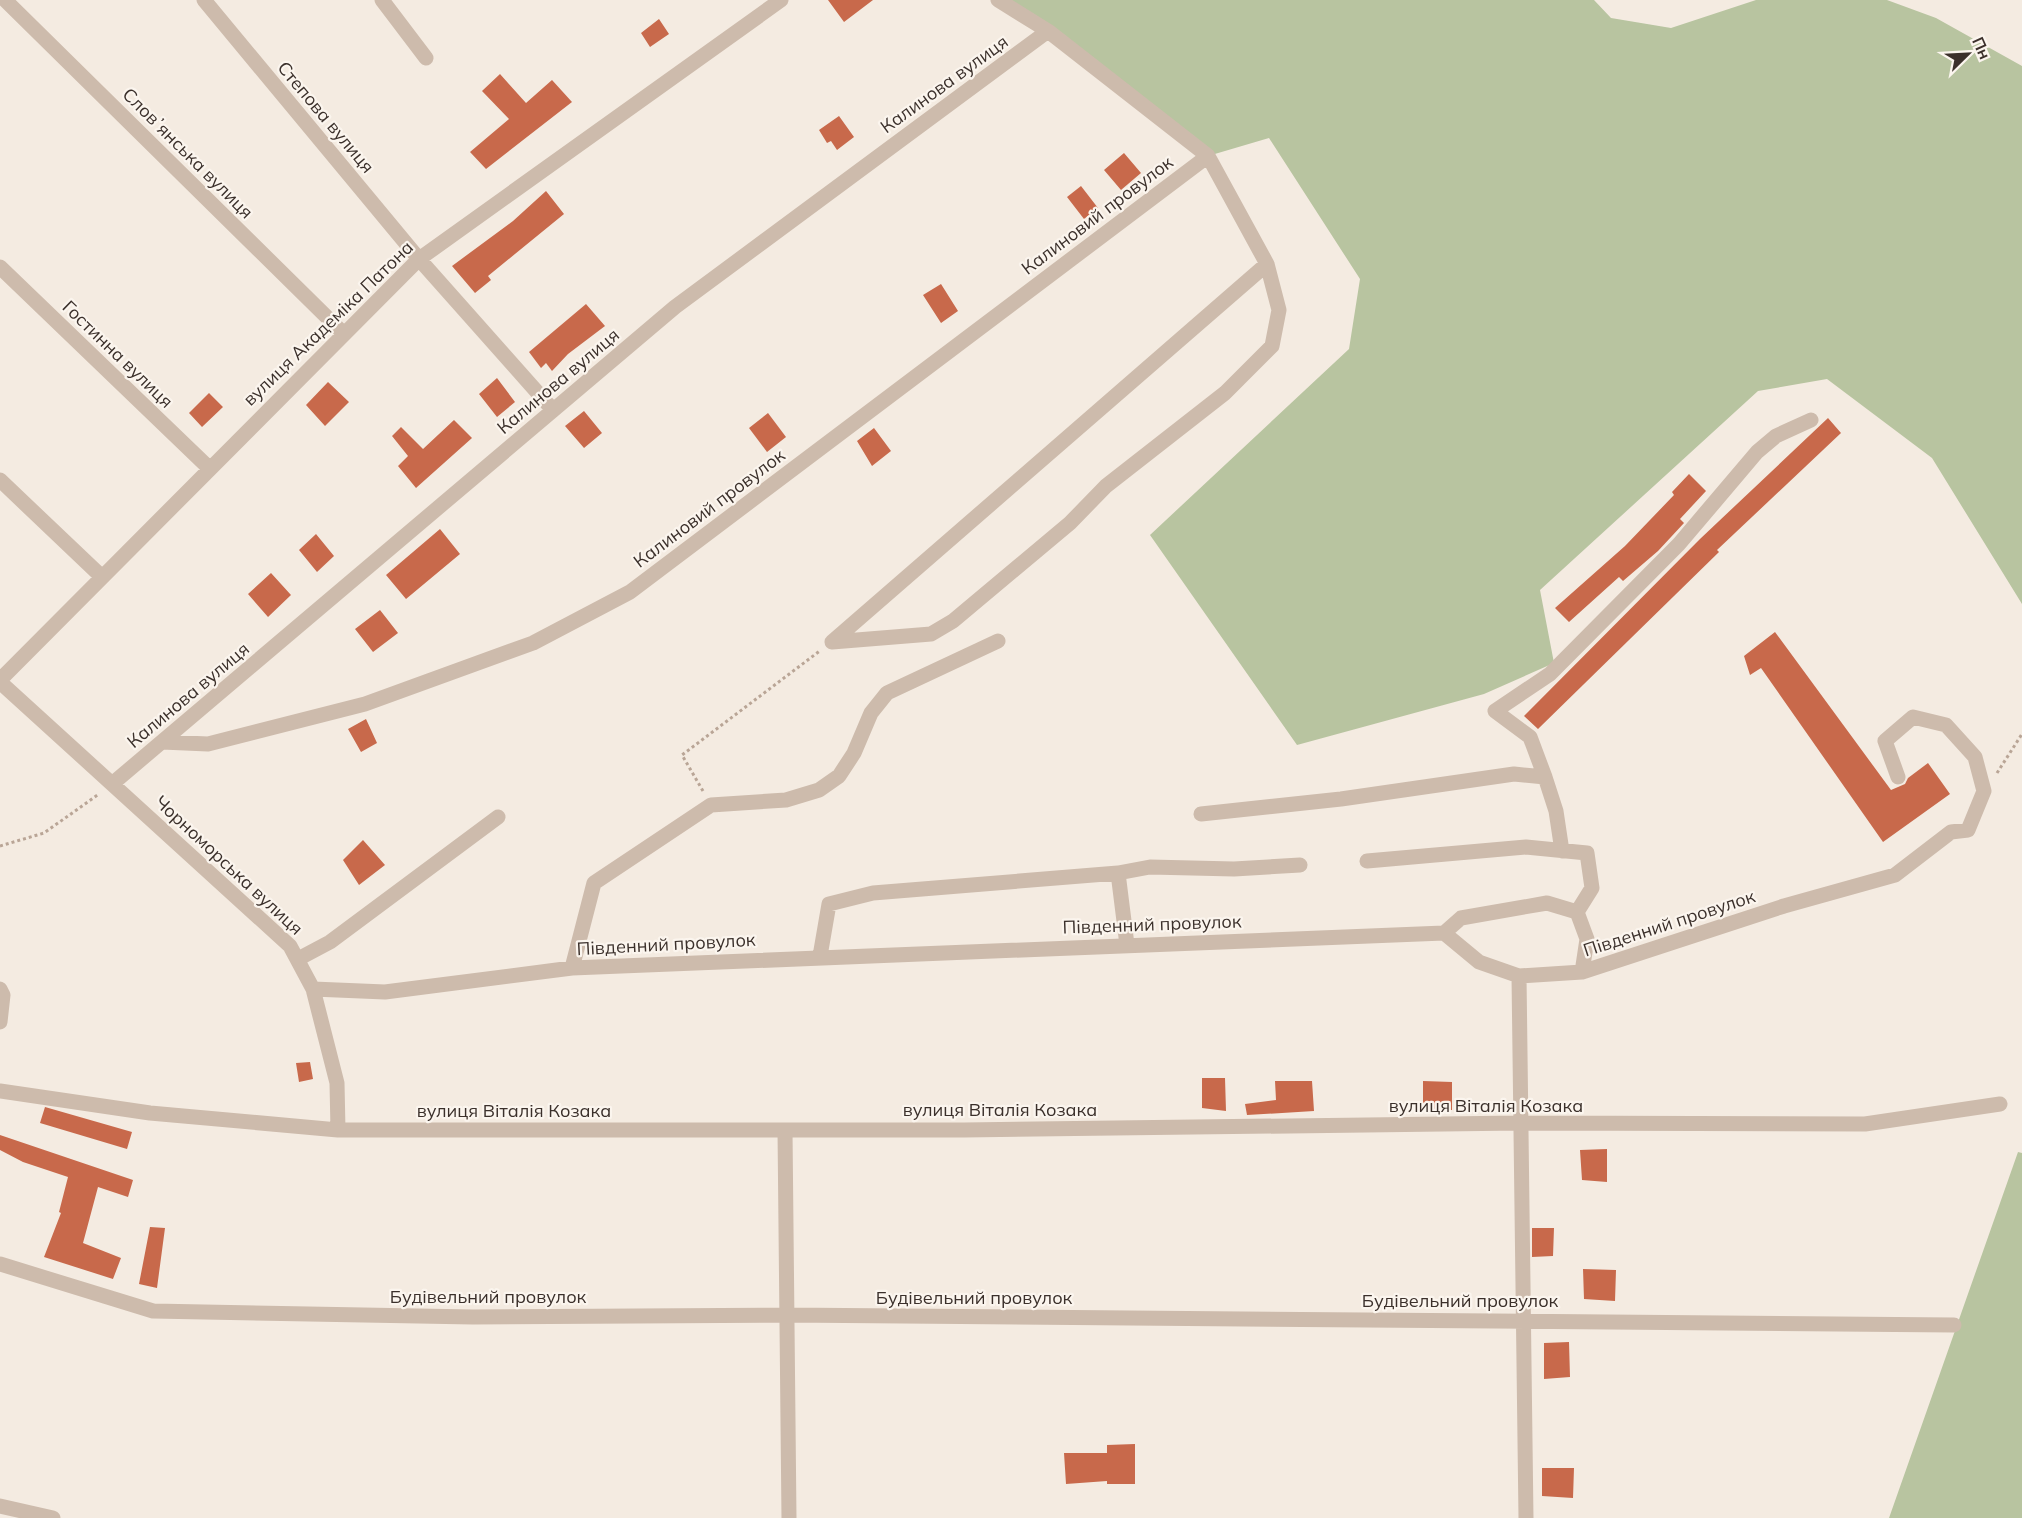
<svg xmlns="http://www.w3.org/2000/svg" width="2022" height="1518" font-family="Mulish,sans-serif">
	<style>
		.green { fill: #b8c4a0 }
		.building { fill: #c8694b }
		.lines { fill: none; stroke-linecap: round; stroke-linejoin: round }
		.path { stroke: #b9a596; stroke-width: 3; stroke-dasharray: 3 3; stroke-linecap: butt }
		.minor { stroke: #cdbbac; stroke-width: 15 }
		.labels { text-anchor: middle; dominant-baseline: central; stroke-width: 4.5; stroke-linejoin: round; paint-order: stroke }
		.street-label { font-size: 18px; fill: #3b302b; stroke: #fbf5ee }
	</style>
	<rect width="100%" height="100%" fill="#f4ebe1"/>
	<!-- green -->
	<path class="green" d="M998,0H1594L1611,18L1671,28L1756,0H1887L1936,18L2022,66V604L1932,458L1827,379L1758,391L1540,590L1554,663L1484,694L1297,745L1150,535L1349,349L1360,279L1269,138L1208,156Z
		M2018,1152L2022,1153V1518H1889Z"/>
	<!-- building -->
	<path class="building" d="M828,0H873L844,22Z
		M659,19L669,34L650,47L641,33Z
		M500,74L526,103L552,80L572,102L486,169L470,152L509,119L482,91Z
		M839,116L854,137L837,150L831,141L827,143L819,130Z
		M1124,153L1141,173L1121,190L1104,170Z
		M1081,186L1098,208L1084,219L1067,197Z
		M546,191L564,214L488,276L491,280L475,293L452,266L513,221Z
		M941,284L958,311L941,323L923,295Z
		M586,304L605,326L568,354L552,371L546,363L541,368L529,352Z
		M497,378L515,402L497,417L479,394Z
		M328,382L349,402L325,426L306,405Z
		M209,393L223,407L202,427L189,413Z
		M584,411L602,433L584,448L565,426Z
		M768,413L786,437L767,452L749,428Z
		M1828,418L1841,433L1717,550L1719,552L1538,729L1524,716L1700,539Z
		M454,420L472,438L416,488L398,466L408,456L392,436L401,427L423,449Z
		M874,428L891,451L872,466L857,441Z
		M1689,474L1706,491L1680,519L1684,523L1658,551L1623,581L1619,577L1569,622L1555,608L1625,546L1674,495L1672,492Z
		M440,529L460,554L406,599L386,575Z
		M316,534L334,556L317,572L299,550Z
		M271,573L291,595L268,617L248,594Z
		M380,610L398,633L373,652L355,629Z
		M1775,632L1891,790L1905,784L1908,778L1928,763L1950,794L1883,842L1761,668L1750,675L1744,656Z
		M366,719L377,743L361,752L348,729Z
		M363,840L385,865L359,885L343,860Z
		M310,1062L313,1079L299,1082L296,1063Z
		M1202,1078H1225L1226,1111L1202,1108Z
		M1275,1081H1312L1314,1111L1247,1115L1245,1104L1276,1100Z
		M1423,1081L1452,1082V1110L1423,1109Z
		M45,1107L132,1132L127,1149L40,1123Z
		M0,1135L133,1180L128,1197L98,1187L83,1243L121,1258L113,1279L44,1257L61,1213L59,1212L68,1177L23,1162L0,1150Z
		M1607,1149V1182L1582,1180L1580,1150Z
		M150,1227L165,1228L157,1288L139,1284Z
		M1532,1228H1554L1553,1256L1532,1257Z
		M1583,1269L1616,1270L1615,1301L1584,1299Z
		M1569,1342L1570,1377L1544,1379V1343Z
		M1135,1444V1484H1107V1481L1066,1484L1064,1453H1107V1445Z
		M1542,1468H1574L1573,1498L1542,1496Z"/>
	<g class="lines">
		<!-- path -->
		<path class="path" d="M1997,773L2022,734
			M703,791L682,755L821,650
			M0,846L44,833L99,794"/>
		<!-- minor -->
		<path class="minor" d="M5,0L343,333
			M204,0L419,259L553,410
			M382,0L426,58
			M0,267L209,468
			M0,480L102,577
			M832,642L1267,264L1208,156L1048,31L998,0
			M832,642L931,634L953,621L1070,523L1106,486L1225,393L1272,346L1279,310L1267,264
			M0,680L419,259L781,0
			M0,682L290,946L313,989L337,1083L338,1130
			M162,742L208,744L365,704L533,643L630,592L1208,156
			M1545,777L1530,737L1495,711L1550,674L1679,544L1757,452L1776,436L1811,420
			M112,784L675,307L1048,31
			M1201,814L1341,799L1514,774L1545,777L1556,811L1562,851
			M1367,861L1526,847L1587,853L1592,888L1577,912
			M1118,873L1150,867L1234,869L1300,865
			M1444,933L1461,918L1547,903L1577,912L1587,939L1582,972
			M820,956L829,904L873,893L1118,873L1127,945
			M298,959L330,942L498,817
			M572,968L594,883L711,805L786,800L819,790L839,776L854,753L871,713L887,693L998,641
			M1519,976L1526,1518
			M0,989L3,995L0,1022
			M313,989L385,992L572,968L1444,933L1479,962L1519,976L1582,972L1784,906L1895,875L1951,832L1968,830L1984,791L1975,757L1946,725L1913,717L1885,741L1898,777
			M0,1091L150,1113L338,1130H964L1520,1123L1865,1124L2000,1104
			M785,1130L789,1518
			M0,1264L153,1311L473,1317L787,1315L1954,1325
			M0,1506L53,1518"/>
	</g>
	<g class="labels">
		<!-- street labels -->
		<g class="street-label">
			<text transform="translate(944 84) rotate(-36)">Калинова вулиця</text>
			<text transform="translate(326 117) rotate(50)">Степова вулиця</text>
			<text transform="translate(188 153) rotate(45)">Словʼянська вулиця</text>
			<text transform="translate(1097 215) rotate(-37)">Калиновий провулок</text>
			<text transform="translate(328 323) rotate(-44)">вулиця Академіка Патона</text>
			<text transform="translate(118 354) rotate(44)">Гостинна вулиця</text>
			<text transform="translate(558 381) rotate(-40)">Калинова вулиця</text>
			<text transform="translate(709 508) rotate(-37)">Калиновий провулок</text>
			<text transform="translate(188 695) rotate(-40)">Калинова вулиця</text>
			<text transform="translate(229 865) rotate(43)">Чорноморська вулиця</text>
			<text transform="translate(1669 923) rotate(-18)">Південний провулок</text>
			<text transform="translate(1152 924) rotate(-2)">Південний провулок</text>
			<text transform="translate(666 944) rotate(-3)">Південний провулок</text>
			<text x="1486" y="1105">вулиця Віталія Козака</text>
			<text x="1000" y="1109">вулиця Віталія Козака</text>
			<text x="514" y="1110">вулиця Віталія Козака</text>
			<text x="488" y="1296">Будівельний провулок</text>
			<text x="974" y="1297">Будівельний провулок</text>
			<text x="1460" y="1300">Будівельний провулок</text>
		</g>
	</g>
	<!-- north arrow -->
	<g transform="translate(1968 54) rotate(66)" stroke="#fbf5ee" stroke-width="4.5" paint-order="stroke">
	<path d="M0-4.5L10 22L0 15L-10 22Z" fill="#3b302b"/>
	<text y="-9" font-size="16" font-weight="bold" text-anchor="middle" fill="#3b302b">Пн</text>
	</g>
</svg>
